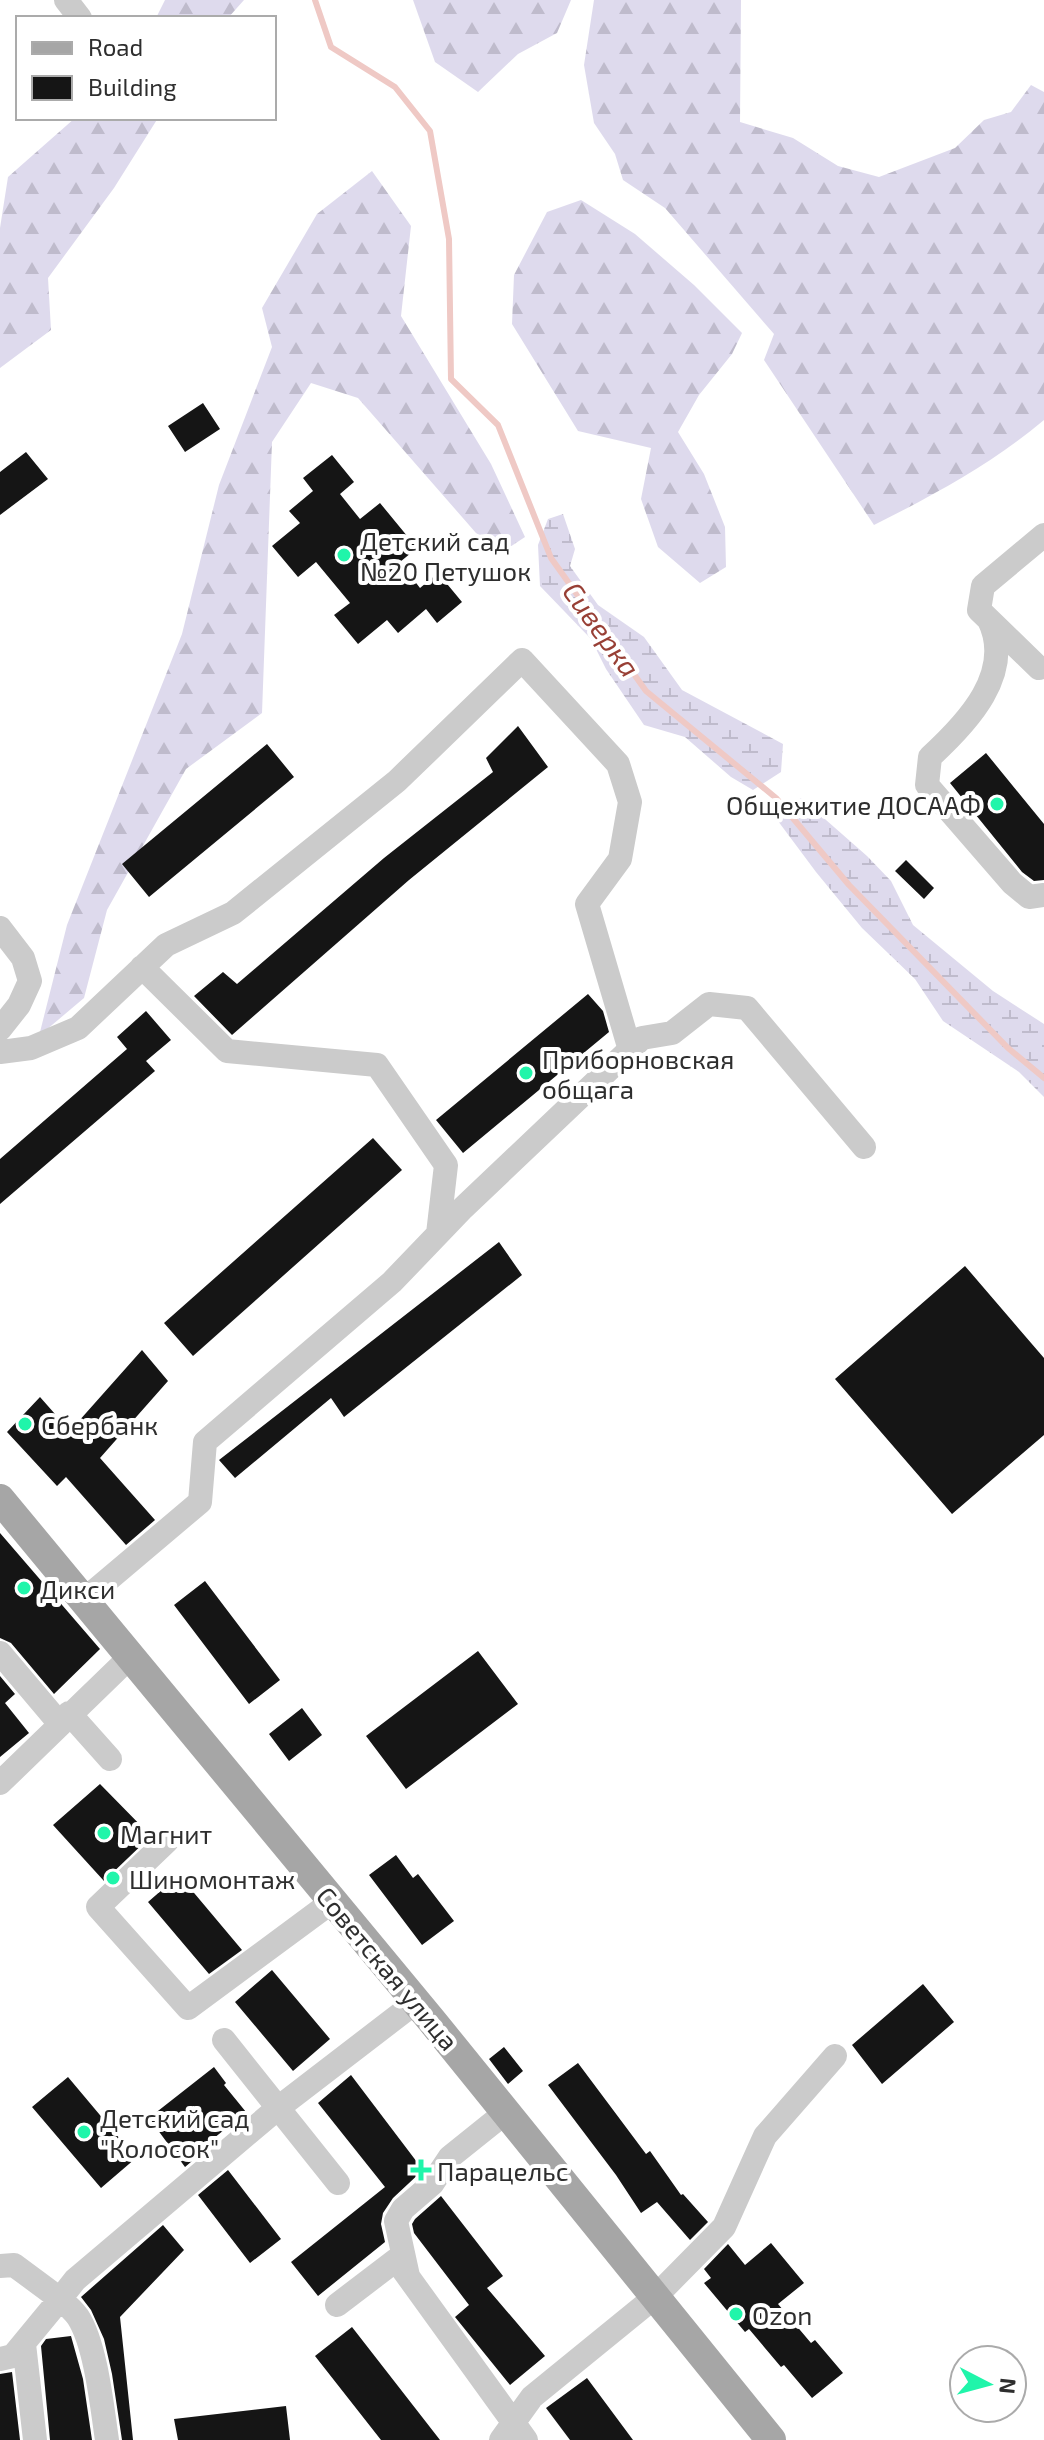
<svg xmlns="http://www.w3.org/2000/svg" width="1044" height="2440" font-family="'Exo 2',sans-serif">
	<style>
		.forest { fill: url(#forest-firs) }
		.wetland { fill: url(#wetland-marsh) }
		.lines { fill: none; stroke-linecap: round; stroke-linejoin: round }
		.stream { stroke: #efc9c5; stroke-width: 6 }
		.building { fill: #151515 }
		.minor { stroke: #cbcbcb; stroke-width: 24 }
		.major { stroke: #a6a6a6; stroke-width: 30 }
		.poi-dot { fill: #20f5aa; stroke: #fff; stroke-width: 3 }
		.labels { text-anchor: middle; dominant-baseline: central; stroke-width: 8; stroke-linejoin: round; paint-order: stroke }
		.poi-label { font-size: 26px; fill: #2e2e2e; stroke: #fff; text-anchor: start }
		.street-label { font-size: 26px; fill: #2e2e2e; stroke: #fff }
		.water-label { font-size: 28px; font-style: italic; fill: #983f35; stroke: #fff }
	</style>
	<defs>
		<pattern id="forest-firs" width="22" height="20" patternUnits="userSpaceOnUse" patternTransform="scale(2)"><rect width="22" height="20" fill="#dedaed"/><path d="M5 1l3.5 6h-7zM16 11l3.5 6h-7z" fill="#bfbbcc"/></pattern>
		<pattern id="wetland-marsh" width="20" height="14" patternUnits="userSpaceOnUse" patternTransform="scale(2)"><rect width="20" height="14" fill="#dedaed"/><path d="M1 5h8M5 5V1M11 12h8M15 12V8" fill="none" stroke="#bfbbcc"/></pattern>
	</defs>
	<rect width="100%" height="100%" fill="#fff"/>
	<!-- forest -->
	<path class="forest" d="M165,0H244L228,18H156Z
		M413,0H571L557,33L518,54L478,92L435,62Z
		M594,0H741L740,122L793,138L838,166L879,177L955,148L984,120L1011,112L1031,85L1044,92V420C993,463 934,495 874,525L764,360L774,334L665,208L623,180L615,154L594,123L584,65Z
		M75,118H158L114,188L48,278L51,330L0,368V228L8,177Z
		M372,171L411,226L401,316L491,464L525,537L504,551L476,533L358,398L311,383L272,442L262,713L186,769L107,910L84,998L39,1036L67,925L182,634L219,485L272,347L262,308L317,214Z
		M581,200L635,234L694,285L742,333L732,354L699,395L678,432L704,474L725,527L726,567L700,583L658,547L641,499L651,448L578,431L512,324L514,275L547,212Z"/>
	<!-- wetland -->
	<path class="wetland" d="M563,514L575,549L570,566L598,605L644,637L682,690L783,744L781,772L753,790L731,777L685,737L644,725L606,669L591,639L540,586L538,545L548,519Z
		M801,798L867,856L891,881L913,925L993,991L1044,1024V1097L1019,1072L943,1021L915,979L862,928L816,872L775,817Z"/>
	<g class="lines">
		<!-- stream -->
		<path class="stream" d="M315,0L331,47L395,87L430,131L449,239L451,379L498,425L551,558L646,691L776,798L849,885L1008,1048L1044,1078"/>
	</g>
	<!-- building -->
	<path class="building" d="M203,403L220,429L185,452L168,426Z
		M26,452L48,479L0,515V472Z
		M332,455L354,482L340,494L360,519L380,503L417,548L400,562L420,588L438,573L462,602L437,623L426,609L398,633L387,620L358,644L334,615L350,603L316,562L298,577L272,546L300,523L289,511L313,491L303,478Z
		M518,726L548,767L409,880L232,1035L194,996L223,972L237,984L384,858L493,772L486,758Z
		M267,744L294,777L149,897L122,864Z
		M986,753L1044,824V880L1034,881L1022,872L950,783Z
		M906,860L934,888L924,899L895,871Z
		M588,994L603,1011L609,1032L463,1153L436,1120Z
		M146,1011L171,1040L146,1061L155,1071L0,1204V1159L127,1049L117,1037Z
		M373,1138L402,1170L193,1356L164,1323Z
		M499,1242L522,1275L344,1417L331,1398L235,1478L219,1460Z
		M965,1266L1044,1358V1435L952,1514L835,1379Z
		M142,1350L168,1381L100,1458L155,1520L126,1545L66,1477L57,1486L7,1432L40,1397L70,1431Z
		M0,1533L100,1649L54,1694L11,1643L0,1638Z
		M205,1581L280,1680L249,1704L174,1605Z
		M478,1651L518,1704L406,1789L366,1736Z
		M0,1676L15,1694L5,1703L29,1733L0,1757Z
		M302,1708L322,1735L289,1761L269,1734Z
		M100,1784L151,1836L104,1881L53,1825Z
		M396,1855L413,1878L418,1874L454,1921L422,1945L369,1875Z
		M179,1875L242,1950L209,1974L148,1902Z
		M272,1970L330,2039L293,2071L235,2002Z
		M923,1984L954,2022L882,2084L852,2045Z
		M504,2047L523,2071L508,2084L489,2059Z
		M578,2063L646,2154L650,2151L681,2195L683,2194L708,2222L690,2240L657,2202L641,2213L616,2175L548,2085Z
		M214,2067L226,2083L224,2085L246,2112L208,2143L210,2146L185,2167L149,2118Z
		M351,2075L423,2170L393,2198L383,2213L381,2224L385,2242L318,2296L291,2262L385,2187L318,2103Z
		M68,2077L136,2158L101,2188L32,2107Z
		M228,2170L281,2239L250,2263L198,2195Z
		M441,2196L503,2276L487,2288L545,2356L510,2385L455,2317L469,2305L414,2233L412,2224L415,2219Z
		M163,2225L184,2250L120,2317L133,2440H122L112,2374L104,2339L91,2310L81,2297Z
		M771,2243L804,2283L778,2304L811,2343L815,2340L843,2373L812,2398L784,2365L781,2367L749,2329L745,2332L704,2283L711,2278L704,2269L728,2244L745,2265Z
		M352,2327L440,2440H381L315,2356Z
		M71,2336L83,2379L92,2440H50L41,2346L46,2339Z
		M12,2372L20,2440H0V2374Z
		M587,2378L633,2440H570L546,2408Z
		M286,2406L290,2440H178L174,2419Z"/>
	<g class="lines">
		<!-- minor -->
		<path class="minor" d="M66,0L80,18
			M989,620C1015,673 967,723 930,757L927,785L1012,883L1029,897L1044,895
			M1039,668L979,610L983,586L1044,535
			M0,928L23,958L30,981L19,1005L0,1029
			M142,967L227,1051L377,1065L446,1165L438,1234
			M0,1052L31,1048L78,1028L166,945L233,913L397,781L522,660L618,764L630,802L620,859L587,904L630,1050
			M84,1600L200,1502L205,1442L392,1282L463,1208L642,1038L672,1033L709,1004L747,1008L864,1147
			M0,1653L60,1724
			M69,1713L110,1759
			M0,1783L130,1657
			M167,1841L98,1907L188,2008L333,1901
			M224,2040L338,2183
			M0,2266L14,2265L60,2299L75,2280L278,2108L416,2002
			M408,2276L396,2221L403,2209L432,2184L450,2157L506,2112
			M337,2305L396,2260L526,2440
			M24,2344L35,2440
			M0,2359L13,2356L60,2299C66,2304 73,2310 78,2317C96,2345 102,2407 107,2440
			M501,2440L532,2397L656,2296L724,2227L765,2136L835,2056"/>
		<!-- major -->
		<path class="major" d="M0,1499L432,2021L771,2440"/>
	</g>
	<!-- markers -->
	<g class="poi-dot">
		<circle cx="344" cy="555" r="8"/>
		<circle cx="997" cy="804" r="8"/>
		<circle cx="526" cy="1073" r="8"/>
		<circle cx="25" cy="1424" r="8"/>
		<circle cx="24" cy="1588" r="8"/>
		<circle cx="104" cy="1833" r="8"/>
		<circle cx="113" cy="1878" r="8"/>
		<circle cx="84" cy="2132" r="8"/>
		<path d="M417 2158h8v8h8v8h-8v8h-8v-8h-8v-8h8z"/>
		<circle cx="736" cy="2314" r="8"/>
	</g>
	<g class="labels">
		<!-- poi labels -->
		<g class="poi-label">
			<text x="360" y="540">Детский сад<tspan x="360" dy="30">№20 Петушок</tspan></text>
			<text x="981" y="804" text-anchor="end">Общежитие ДОСААФ</text>
			<text x="542" y="1058">Приборновская<tspan x="542" dy="30">общага</tspan></text>
			<text x="41" y="1424">Сбербанк</text>
			<text x="40" y="1588">Дикси</text>
			<text x="120" y="1833">Магнит</text>
			<text x="129" y="1878">Шиномонтаж</text>
			<text x="100" y="2117">Детский сад<tspan x="100" dy="30">"Колосок"</tspan></text>
			<text x="437" y="2170">Парацельс</text>
			<text x="752" y="2314">Ozon</text>
		</g>
		<!-- street labels -->
		<g class="street-label">
			<text transform="translate(388 1968) rotate(50)">Советская улица</text>
		</g>
		<!-- water labels -->
		<g class="water-label">
			<text transform="translate(602 629) rotate(54)">Сиверка</text>
		</g>
	</g>
	<!-- legend -->
	<rect x="16" y="16" width="260" height="104" fill="#ffffff" stroke="#ababab" stroke-width="2"/>
	<rect x="32" y="42" width="40" height="12" fill="#a6a6a6" stroke="#ababab" stroke-width="2"/>
	<text x="88" y="56" font-size="24" fill="#2e2e2e">Road</text>
	<rect x="32" y="76" width="40" height="24" fill="#151515" stroke="#ababab" stroke-width="2"/>
	<text x="88" y="96" font-size="24" fill="#2e2e2e">Building</text>
	<!-- north arrow -->
	<g transform="translate(988 2384) rotate(96)"><circle r="38" fill="#ffffff" stroke="#ababab" stroke-width="2"/>
	<path d="M0-6L14 30L0 20L-14 30Z" fill="#20f5aa"/>
	<text y="-12" font-size="22" font-weight="bold" text-anchor="middle" fill="#2e2e2e">N</text>
	</g>
</svg>
